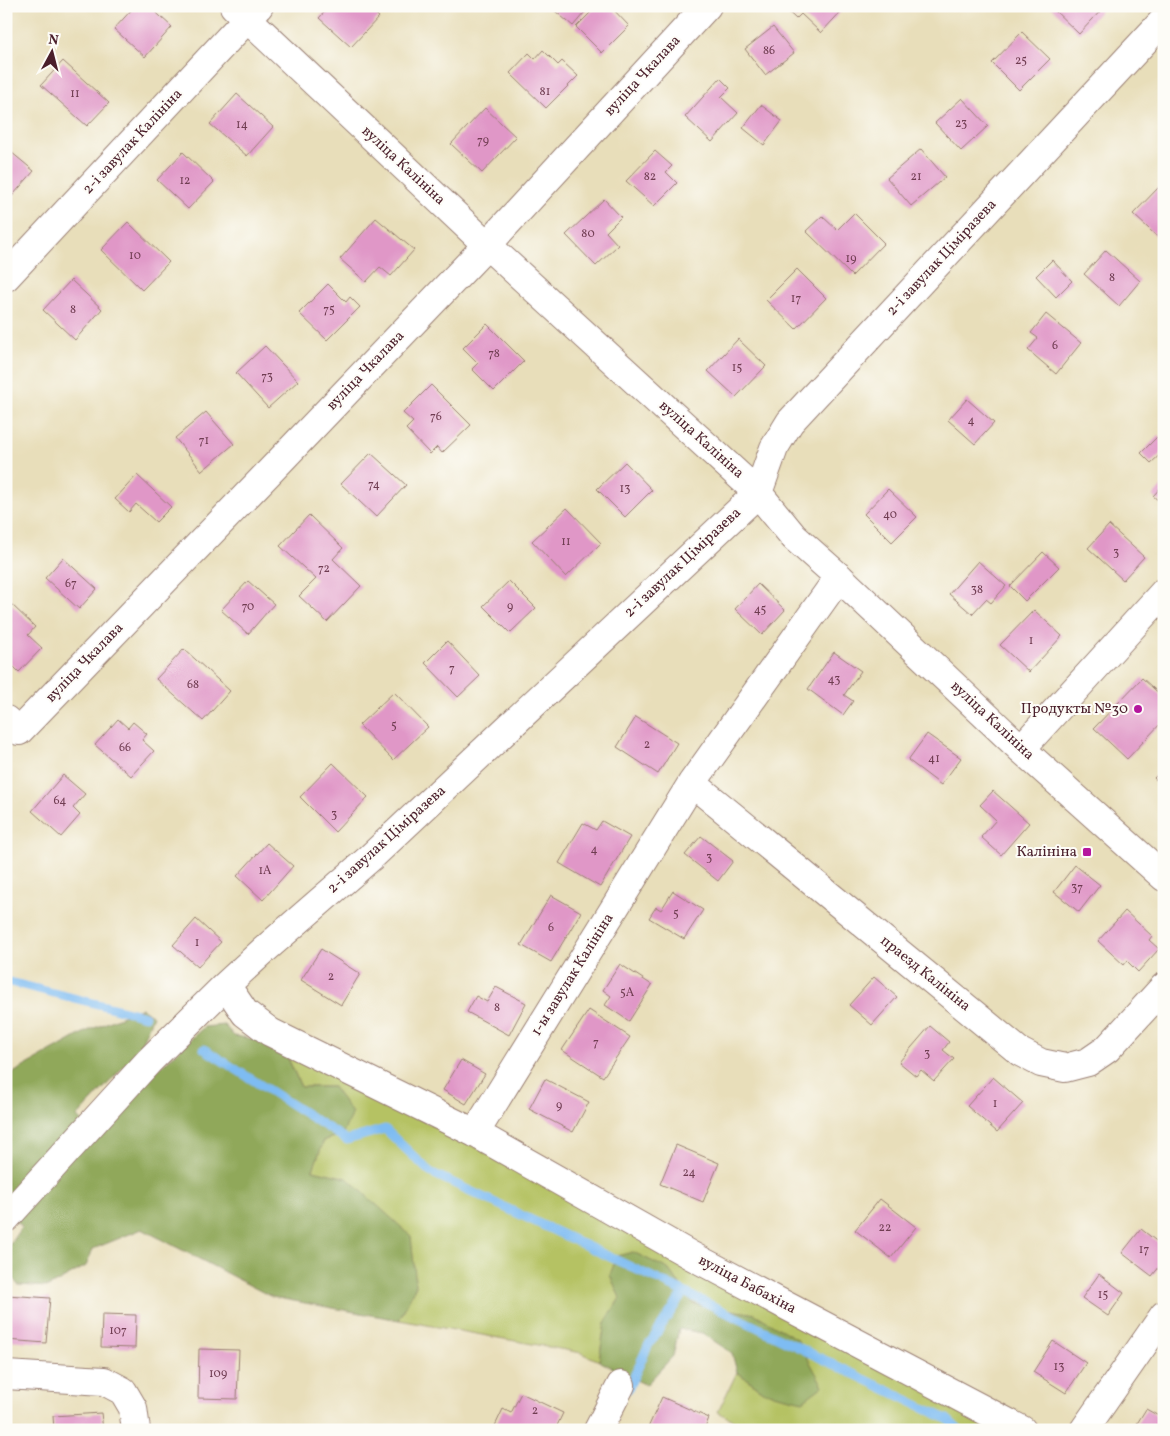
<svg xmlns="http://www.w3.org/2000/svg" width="1170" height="1436" font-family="Vollkorn,serif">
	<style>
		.green { fill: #b5c264; stroke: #807048 }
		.forest { fill: #90a85a; stroke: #6d6442 }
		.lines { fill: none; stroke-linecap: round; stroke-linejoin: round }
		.stream { stroke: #7ebcf2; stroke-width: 9 }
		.building { fill: #e097c7 }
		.minor-casing { stroke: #997e72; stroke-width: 30 }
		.tertiary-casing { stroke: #997e72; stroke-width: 30 }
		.minor { stroke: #fff; stroke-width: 28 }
		.tertiary { stroke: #fff; stroke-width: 28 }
		.poi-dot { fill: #b5179e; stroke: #fdfcf7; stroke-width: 2 }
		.labels { text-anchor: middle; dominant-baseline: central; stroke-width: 4; stroke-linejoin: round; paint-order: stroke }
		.number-label { font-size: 12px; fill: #703d52 }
		.street-label { font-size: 15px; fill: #4a1f2b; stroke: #fdfcf7 }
		.poi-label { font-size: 15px; fill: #4a1f2b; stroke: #fdfcf7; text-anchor: end }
	</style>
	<rect width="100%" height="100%" fill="#fdfcf7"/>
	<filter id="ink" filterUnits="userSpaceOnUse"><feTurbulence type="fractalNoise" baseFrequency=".02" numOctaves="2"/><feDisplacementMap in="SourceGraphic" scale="10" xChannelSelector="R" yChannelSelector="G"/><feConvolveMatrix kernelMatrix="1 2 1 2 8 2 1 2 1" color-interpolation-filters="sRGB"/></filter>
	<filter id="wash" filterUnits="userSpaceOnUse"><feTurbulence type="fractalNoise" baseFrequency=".0096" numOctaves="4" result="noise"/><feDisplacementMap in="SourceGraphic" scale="20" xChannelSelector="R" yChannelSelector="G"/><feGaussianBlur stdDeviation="1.12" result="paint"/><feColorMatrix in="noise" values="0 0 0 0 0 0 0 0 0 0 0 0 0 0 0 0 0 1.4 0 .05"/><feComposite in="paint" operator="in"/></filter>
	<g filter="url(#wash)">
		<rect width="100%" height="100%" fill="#e8deba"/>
		<!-- green -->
		<path class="green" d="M285,1052L469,1144L1006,1430H751L718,1412L737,1372L765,1392L755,1314L694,1304L668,1269L620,1298L605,1323L599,1361L582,1353L399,1320L416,1285L347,1178L312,1170L324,1140L342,1135L333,1087H301Z"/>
		<!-- forest -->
		<path class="forest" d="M142,1008L153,1016L138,1051L77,1117L97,1136L151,1076L204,1027L224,1025L234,1036L260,1040L285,1052L301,1087H333L352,1113L342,1135L324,1140L313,1170L347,1178L411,1236L416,1285L399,1320L272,1297L142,1229L93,1249L86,1266L48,1287L18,1285L6,1268V1250L22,1226L6,1215V1077L85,1032Z
			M633,1252L668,1269L694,1304L755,1314L797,1339L823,1386L803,1401L765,1392L737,1372L732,1353L702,1333L679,1329L673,1356L646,1385L599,1361L605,1323L620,1298L610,1275L617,1256Z"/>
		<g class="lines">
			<!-- stream -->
			<path class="stream" d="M6,981L145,1016
				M204,1049L347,1140L385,1129L430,1172L684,1292L947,1419L959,1430
				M628,1389L648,1346L684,1292"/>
		</g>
		<g id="blocks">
			<!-- building -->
			<path class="building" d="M135,6H149L172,27L145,57L114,29Z
				M330,6H367L379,17L351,47L319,18Z
				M549,6H590L573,26Z
				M597,6H610L629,26L602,53L576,27Z
				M782,6H846L821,33L801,14L796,19Z
				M1050,6H1105L1079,34Z
				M773,27L794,53L765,75L745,49Z
				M1022,32L1050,59L1019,90L992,63Z
				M543,50L558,65L562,61L578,76L546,108L510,73L529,53L535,59Z
				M63,61L109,103L87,126L41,85Z
				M720,78L730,88L721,97L738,113L712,142L685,117Z
				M237,94L273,127L247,156L210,124Z
				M962,98L988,126L961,151L935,123Z
				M761,105L782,121L764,145L743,128Z
				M485,108L516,137L482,173L451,144Z
				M921,149L945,177L911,206L887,178Z
				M655,151L672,166L666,172L677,183L654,206L626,181Z
				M11,152L34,171L6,203V158Z
				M183,152L214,182L188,209L157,180Z
				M1160,186L1164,190V243L1133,214Z
				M604,199L621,217L606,232L618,245L596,266L566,235Z
				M854,213L884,243L852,276L806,231L822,216L837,230Z
				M376,218L414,250L391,276L380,267L366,282L340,259Z
				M128,222L169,262L142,290L101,250Z
				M1106,250L1140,281L1119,306L1084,274Z
				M1052,260L1072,281L1056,297L1036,276Z
				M797,269L826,298L796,329L766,300Z
				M71,280L102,309L75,340L43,310Z
				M328,284L346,302L350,297L360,307L327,340L299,313Z
				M1046,314L1081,343L1056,374L1028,350L1038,338L1031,333Z
				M487,324L524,361L494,391L472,369L478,363L463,348Z
				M738,339L766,366L736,397L708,371Z
				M265,346L298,381L268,408L236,373Z
				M431,385L471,425L442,453L437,447L430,454L406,429L413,422L403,413Z
				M967,399L994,423L975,444L948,420Z
				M206,412L234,444L202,471L175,438Z
				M1158,436L1164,442V451L1151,463L1141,453Z
				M371,453L406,485L376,517L341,484Z
				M625,462L652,490L625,517L597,489Z
				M137,475L171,507L156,522L136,504L129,512L115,499Z
				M1164,484V505L1153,496Z
				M888,489L917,517L892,542L864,514Z
				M567,508L601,543L566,577L532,541Z
				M309,515L343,548L333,559L361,586L327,622L299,596L316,579L280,546Z
				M1109,525L1144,557L1123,580L1088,548Z
				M1043,552L1059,567L1025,601L1010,586Z
				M63,558L97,589L79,609L45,578Z
				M978,561L1006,586L991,603L986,599L972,614L949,594Z
				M248,581L274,604L248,634L221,610Z
				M509,581L536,608L510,633L483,606Z
				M758,584L785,610L762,635L735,609Z
				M9,602L35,627L28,635L42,648L19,672L6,659V605Z
				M1034,610L1062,636L1029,672L1000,645Z
				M447,641L480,676L458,697L425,663Z
				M184,649L230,691L203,721L156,679Z
				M834,652L861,671L844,695L853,701L843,715L808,689Z
				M1142,678L1164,698V720L1127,759L1094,728Z
				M394,692L428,727L393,760L359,725Z
				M636,717L677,743L658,774L617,747Z
				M118,719L128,728L133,722L147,734L142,740L154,751L131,776L95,745Z
				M927,734L961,758L941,785L908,760Z
				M333,763L368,797L335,832L300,797Z
				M1164,768V787L1154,778Z
				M63,775L85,794L73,808L80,815L61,837L32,811Z
				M993,791L1029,823L1001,855L981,837L996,820L980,805Z
				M602,821L630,837L600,887L559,863L583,823L596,830Z
				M701,836L733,861L718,881L685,855Z
				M267,843L293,866L263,900L237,876Z
				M1075,865L1100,885L1079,912L1054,892Z
				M673,891L703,910L684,939L649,918L656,907L661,910Z
				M551,895L581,912L551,962L521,945Z
				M1125,911L1152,936L1149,940L1159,949L1138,972L1127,961L1124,965L1098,941Z
				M196,919L221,942L198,967L173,945Z
				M321,949L360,974L341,1005L301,980Z
				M620,964L652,985L629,1021L605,1005L611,996L603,990Z
				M874,977L897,997L872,1025L849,1005Z
				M496,987L526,1003L509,1035L467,1012L476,996L487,1002Z
				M589,1010L630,1037L603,1077L562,1050Z
				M930,1026L949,1042L943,1050L954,1059L934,1081L921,1070L916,1076L899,1062Z
				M461,1060L485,1074L466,1104L443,1090Z
				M993,1077L1023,1103L997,1132L967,1106Z
				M545,1079L589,1102L573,1132L529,1109Z
				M676,1145L719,1163L703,1202L660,1184Z
				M880,1199L916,1227L891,1258L855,1230Z
				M1141,1229L1164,1247V1261L1152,1276L1122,1253Z
				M1099,1274L1124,1293L1108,1316L1082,1298Z
				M7,1295L50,1298L46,1343L6,1340Z
				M102,1314L136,1315L135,1348L101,1347Z
				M1053,1341L1086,1363L1066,1393L1033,1372Z
				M199,1349L239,1350L237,1399L198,1398Z
				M521,1393L563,1413L555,1430H498L494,1428L503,1409L511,1413Z
				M662,1397L709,1418L704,1430H647Z
				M1146,1409L1164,1419V1430H1133Z
				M101,1413L103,1430H54L53,1416Z"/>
		</g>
	</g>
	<g filter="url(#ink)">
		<use href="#blocks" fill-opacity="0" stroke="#997e72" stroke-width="1"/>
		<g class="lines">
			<!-- minor casing -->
			<g class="minor-casing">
				<path id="minor" d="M6,277L259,6
					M6,720L19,731L280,461L487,245L707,6
					M1021,749L1164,592
					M692,783L1020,1052L1041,1063L1065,1068L1088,1062L1107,1049L1164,987
					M226,985L245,1013L270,1032L475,1133L692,783L839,577
					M475,1133L692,1256L1022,1430
					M6,1218L149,1061L226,985L263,951L370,858L758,493L487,245L234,6
					M6,1375L104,1381L123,1391L133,1408L136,1430
					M598,1430L621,1385
					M1084,1430L1164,1315"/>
			</g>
			<!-- tertiary casing -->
			<g class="tertiary-casing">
				<path id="tertiary" d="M1164,20L790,422L774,448L758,493L794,537L839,577L1021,749L1164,877"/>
			</g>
			<!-- minor -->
			<use href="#minor" class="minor"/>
			<!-- tertiary -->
			<use href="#tertiary" class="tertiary"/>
		</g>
	</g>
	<!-- markers -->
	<g class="poi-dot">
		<circle cx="1138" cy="709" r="5"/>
		<rect x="1082" y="847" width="10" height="10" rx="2.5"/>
	</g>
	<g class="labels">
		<!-- number labels -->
		<g class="number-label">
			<text x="769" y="51">86</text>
			<text x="1021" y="61">25</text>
			<text x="545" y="92">81</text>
			<text x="75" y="94">11</text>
			<text x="961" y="124">23</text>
			<text x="242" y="125">14</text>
			<text x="483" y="141">79</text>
			<text x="650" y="177">82</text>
			<text x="916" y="177">21</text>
			<text x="185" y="181">12</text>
			<text x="588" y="234">80</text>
			<text x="135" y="256">10</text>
			<text x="851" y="259">19</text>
			<text x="1112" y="278">8</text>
			<text x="796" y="299">17</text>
			<text x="73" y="310">8</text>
			<text x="329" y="310">75</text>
			<text x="1055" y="346">6</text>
			<text x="494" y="354">78</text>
			<text x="737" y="368">15</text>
			<text x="267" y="377">73</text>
			<text x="436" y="417">76</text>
			<text x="971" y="421">4</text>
			<text x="204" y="441">71</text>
			<text x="374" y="485">74</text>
			<text x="625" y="489">13</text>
			<text x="890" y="515">40</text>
			<text x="566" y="542">11</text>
			<text x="1116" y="553">3</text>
			<text x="324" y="569">72</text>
			<text x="71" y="584">67</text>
			<text x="977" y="590">38</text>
			<text x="248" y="607">70</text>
			<text x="510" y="607">9</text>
			<text x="760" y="610">45</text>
			<text x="1031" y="641">1</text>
			<text x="452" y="669">7</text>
			<text x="834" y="680">43</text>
			<text x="193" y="685">68</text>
			<text x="394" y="726">5</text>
			<text x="647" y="745">2</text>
			<text x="125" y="748">66</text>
			<text x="934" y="759">41</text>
			<text x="60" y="801">64</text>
			<text x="334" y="815">3</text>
			<text x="594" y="850">4</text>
			<text x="709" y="858">3</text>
			<text x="265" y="871">1А</text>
			<text x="1077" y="888">37</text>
			<text x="676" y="914">5</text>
			<text x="551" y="928">6</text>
			<text x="197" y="943">1</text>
			<text x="331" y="977">2</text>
			<text x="627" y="993">5А</text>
			<text x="497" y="1008">8</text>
			<text x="596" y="1043">7</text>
			<text x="927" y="1054">3</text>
			<text x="995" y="1104">1</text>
			<text x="559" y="1106">9</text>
			<text x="689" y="1173">24</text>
			<text x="885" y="1228">22</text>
			<text x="1144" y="1250">17</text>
			<text x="1103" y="1295">15</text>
			<text x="118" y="1331">107</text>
			<text x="1059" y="1367">13</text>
			<text x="218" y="1374">109</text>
			<text x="535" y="1411">2</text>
		</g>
		<!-- street labels -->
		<g class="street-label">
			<text transform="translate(643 76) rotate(-47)">вуліца Чкалава</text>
			<text transform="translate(133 142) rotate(-47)">2-і завулак Калініна</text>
			<text transform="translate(403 166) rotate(43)">вуліца Калініна</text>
			<text transform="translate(942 258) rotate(-47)">2-і завулак Ціміразева</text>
			<text transform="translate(366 371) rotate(-46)">вуліца Чкалава</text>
			<text transform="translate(701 440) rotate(42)">вуліца Калініна</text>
			<text transform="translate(683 563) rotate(-43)">2-і завулак Ціміразева</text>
			<text transform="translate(85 663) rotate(-46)">вуліца Чкалава</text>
			<text transform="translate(992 721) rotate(43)">вуліца Калініна</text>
			<text transform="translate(387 840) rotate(-42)">2-і завулак Ціміразева</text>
			<text transform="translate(925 974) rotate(39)">праезд Калініна</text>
			<text transform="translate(573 975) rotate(-58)">1-ы завулак Калініна</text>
			<text transform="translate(747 1285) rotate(28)">вуліца Бабахіна</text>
		</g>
		<!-- poi labels -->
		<g class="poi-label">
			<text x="1128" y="709">Продукты №30</text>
			<text x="1077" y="852">Калініна</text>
		</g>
	</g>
	<!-- margin -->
	<rect width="1170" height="1436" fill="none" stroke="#fdfcf7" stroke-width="25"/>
	<!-- north arrow -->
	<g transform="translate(52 52) rotate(7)" stroke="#fdfcf7" stroke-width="4" paint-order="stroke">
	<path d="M0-4L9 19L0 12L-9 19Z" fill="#4a1f2b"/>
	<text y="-8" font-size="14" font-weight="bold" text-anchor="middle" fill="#4a1f2b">N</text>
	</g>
</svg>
